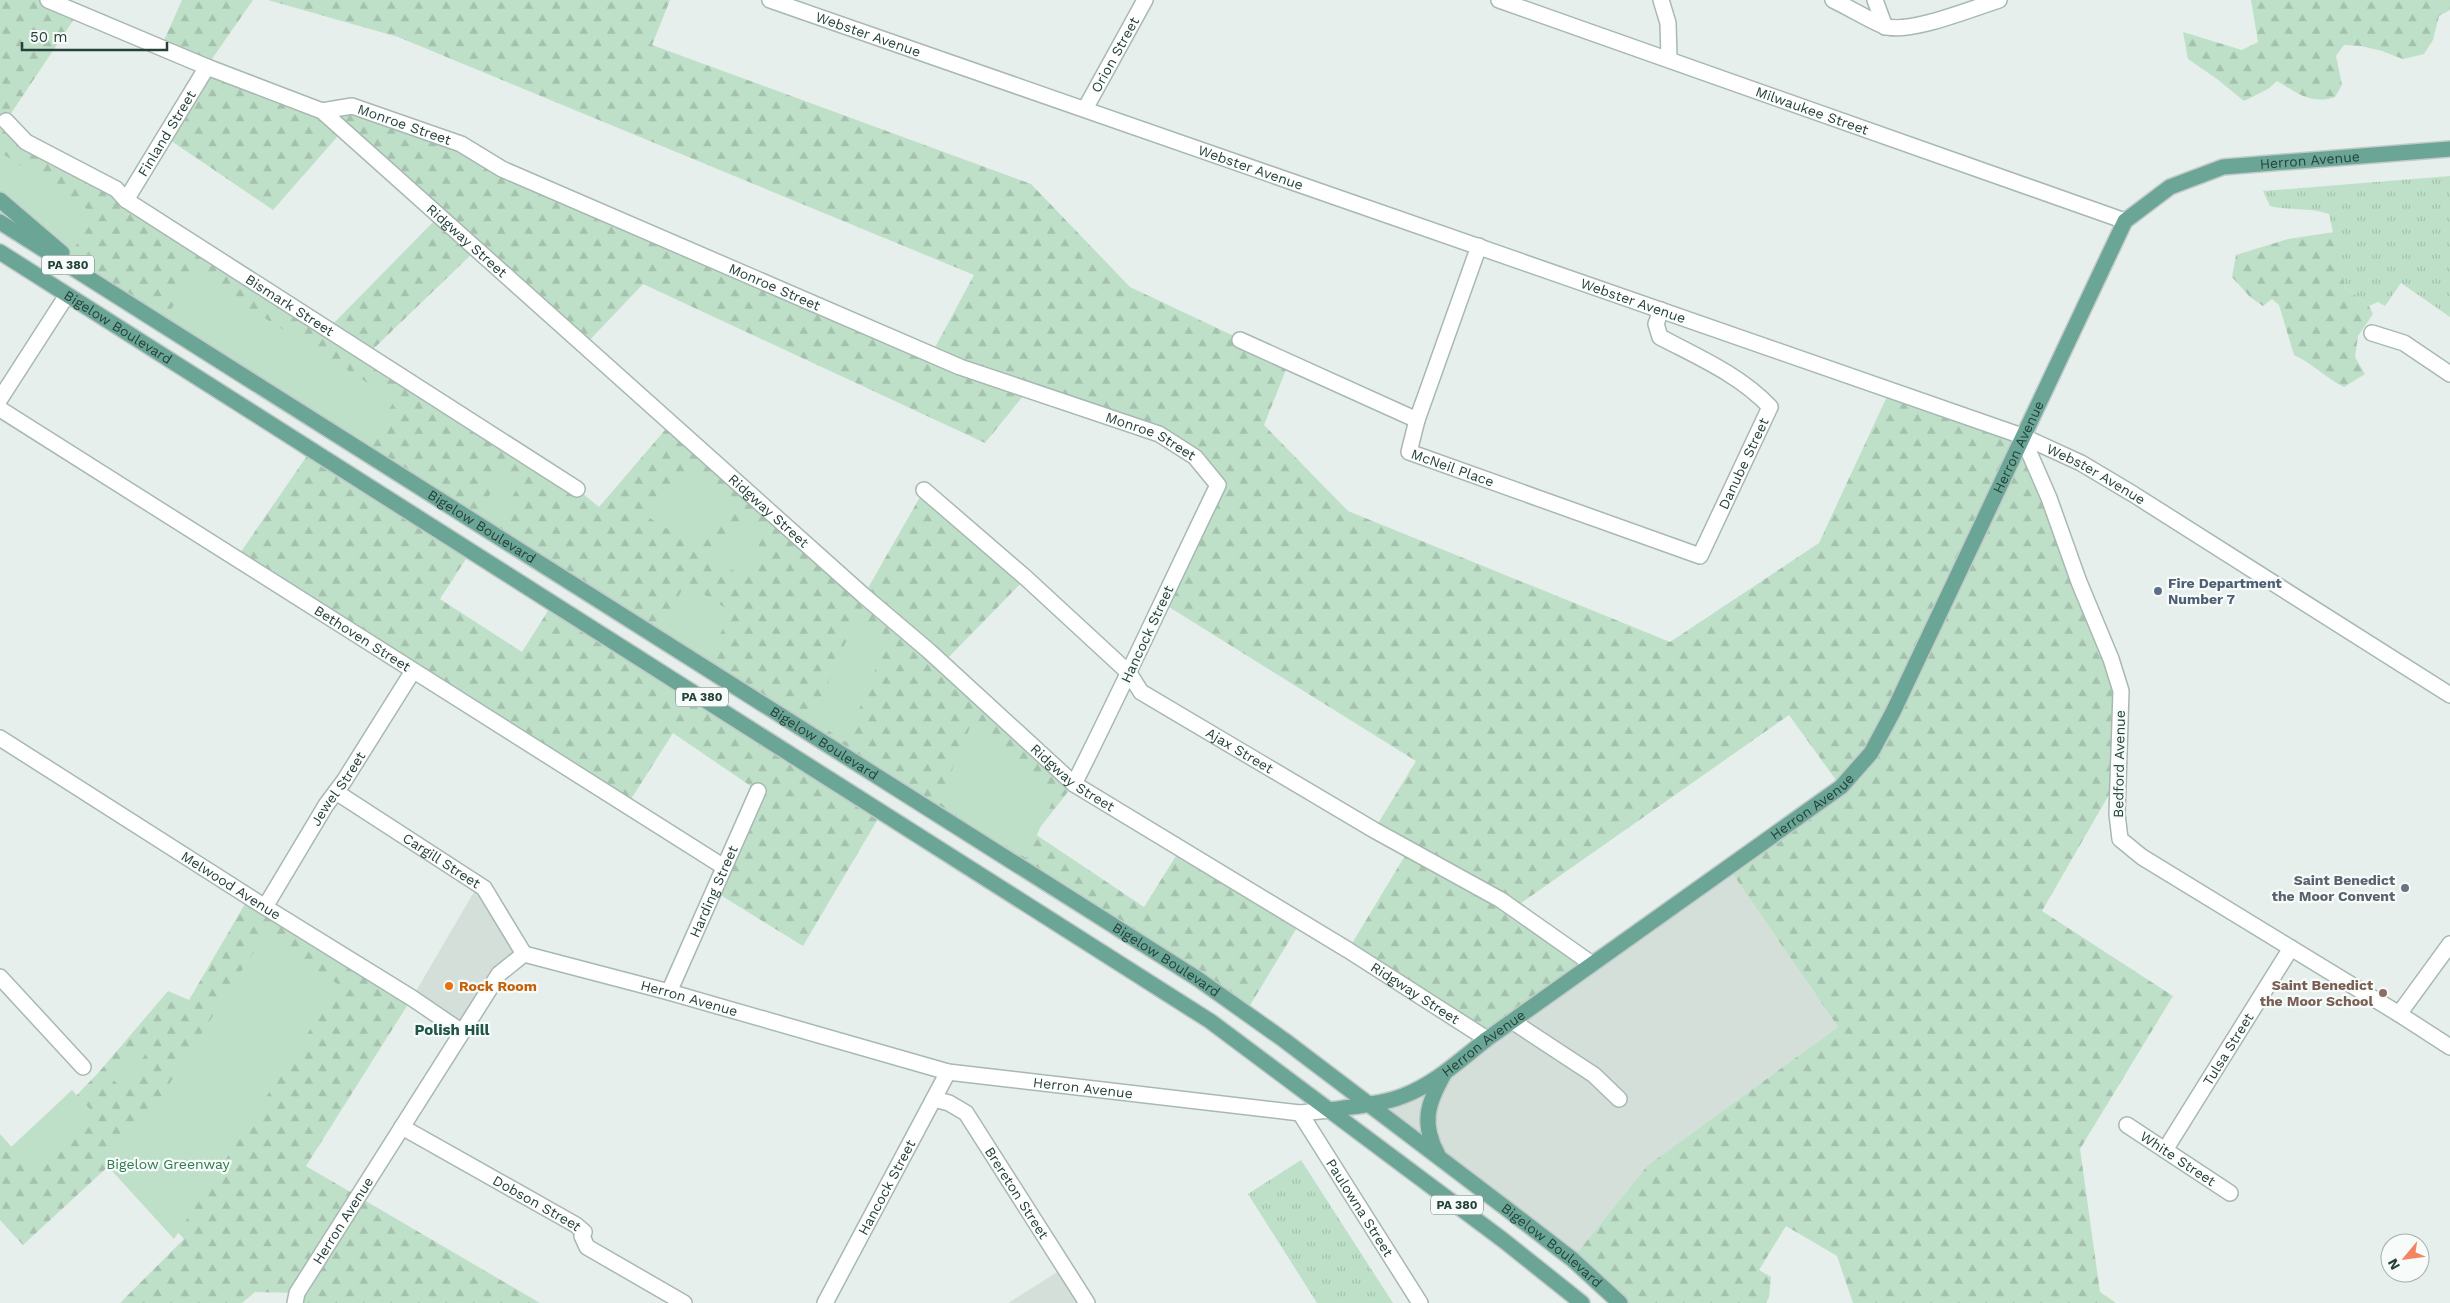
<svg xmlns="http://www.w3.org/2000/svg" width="2450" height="1303" font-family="'Work Sans',sans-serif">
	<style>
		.built { fill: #d4dfda }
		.grass { fill: url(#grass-tufts) }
		.forest { fill: url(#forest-firs) }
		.green { fill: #bfe0c8 }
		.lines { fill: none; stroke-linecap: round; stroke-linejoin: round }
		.minor-casing { stroke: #a8b8b2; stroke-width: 18 }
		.major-casing { stroke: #c2cac8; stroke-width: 18 }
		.minor { stroke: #fff; stroke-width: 15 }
		.major { stroke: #6aa596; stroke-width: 15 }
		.service-dot { fill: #5c6f8a; stroke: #f7fbf9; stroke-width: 2 }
		.worship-dot { fill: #6b7280; stroke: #f7fbf9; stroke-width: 2 }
		.food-dot { fill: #e8710a; stroke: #f7fbf9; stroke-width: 2 }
		.education-dot { fill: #8d6e63; stroke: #f7fbf9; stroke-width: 2 }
		.labels { text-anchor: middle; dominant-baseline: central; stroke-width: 4.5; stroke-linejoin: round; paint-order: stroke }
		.shield { fill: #f7fbf9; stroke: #637a73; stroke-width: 1 }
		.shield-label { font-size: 12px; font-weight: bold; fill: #24423a }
		.street-label { font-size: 14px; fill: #24423a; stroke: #f7fbf9 }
		.service-label { font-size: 14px; font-weight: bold; fill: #4e5e75; stroke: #f7fbf9; text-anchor: start }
		.worship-label { font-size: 14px; font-weight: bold; fill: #5b616d; stroke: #f7fbf9; text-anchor: end }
		.education-label { font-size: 14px; font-weight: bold; fill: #785e54; stroke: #f7fbf9; text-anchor: end }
		.food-label { font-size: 14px; font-weight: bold; fill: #c56008; stroke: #f7fbf9; text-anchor: start }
		.park-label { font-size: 14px; fill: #2d7a4b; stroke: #f7fbf9 }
		.neighbourhood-label { font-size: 15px; font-weight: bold; fill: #1f5548; stroke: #f7fbf9 }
	</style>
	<defs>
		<pattern id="grass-tufts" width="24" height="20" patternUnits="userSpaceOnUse" patternTransform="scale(1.25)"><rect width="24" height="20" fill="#bfe0c8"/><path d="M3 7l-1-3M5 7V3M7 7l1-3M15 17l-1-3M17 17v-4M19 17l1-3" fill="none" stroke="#a4c1ad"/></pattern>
		<pattern id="forest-firs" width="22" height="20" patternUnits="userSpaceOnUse" patternTransform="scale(1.25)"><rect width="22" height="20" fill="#bfe0c8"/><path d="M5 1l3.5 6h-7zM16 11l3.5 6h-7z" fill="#a4c1ad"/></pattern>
	</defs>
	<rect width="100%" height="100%" fill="#e6efeb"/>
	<!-- built -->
	<path class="built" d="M1728,867L1838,1027L1648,1165L1572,1259L1369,1105L1409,1093Z
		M478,885L524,954L462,1032L412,998Z
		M1064,1268L1087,1303H1008Z"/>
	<!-- grass -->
	<path class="grass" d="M2450,176V317L2401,283L2385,306L2378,302L2369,306L2345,287L2329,214C2310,207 2290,211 2270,206L2263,191Z
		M1301,1160L1393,1303H1317L1248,1194Z"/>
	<!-- forest -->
	<path class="forest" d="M0,0H48L78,13L6,121L328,329L440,215L344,129L273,210L164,136L207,67L161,47L182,0H253L207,66L322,111L352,106L461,144L932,353L974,275L398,37L268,0H670L652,45L1031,184L1130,287L1289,362L1264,425L1348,511L1670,642L1819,543L1890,390L2022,436L2121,691L2118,779L2042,911L2173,996L2080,1149L2100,1292L2116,1303H1853L1837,1256L1786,1226L1759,1270L1771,1277L1769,1297L1766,1303H1620L1572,1259L1648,1165L1838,1027L1728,867L1841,787L1789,715L1514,908L1592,964L1487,1039L1348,950L1409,849L1374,830L1416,761L1161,602L1218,485L1159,434L1028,390L985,443L643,284L585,345L477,249L368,354L577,489L599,507L671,423L864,595L924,490L1026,578L943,663L1074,784L1035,834L1144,907L1181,848L1301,921L1246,1012L0,222Z
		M2251,0H2450V10L2439,16L2433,40L2424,54L2403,59L2382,51L2361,46L2344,45L2336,56L2342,85L2335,97C2311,105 2297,93 2277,81L2268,89L2244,101L2217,79L2188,59L2183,32L2242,50L2258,42Z
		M2334,232L2345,287L2369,306L2373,314L2358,336L2355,357L2365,374L2344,387C2326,378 2313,364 2294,355L2279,305L2272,299L2263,306L2250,297L2232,277L2236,255L2288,239Z
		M311,450L471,551L440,599L522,652L553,603L882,812L803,946L714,891L758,791L673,733L626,807L236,559Z
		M249,897L412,998L306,1166L540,1303H295L297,1293L255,1292L242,1303H120L184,1239L113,1162L23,1245L0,1220V1134L19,1155L99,1072L168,991L189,1000Z"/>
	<!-- green -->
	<path class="green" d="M0,152L96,215L69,256L0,212Z
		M193,273L395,400L367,444L166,318Z
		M505,469L522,480L496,525L478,514Z
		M687,469L731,508L693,545L645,515Z
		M747,522L762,536L747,579L715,559Z
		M686,583L732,612L707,658L660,629Z
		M857,616L886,643L846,742L812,720Z
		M973,720L1056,794L1026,858L939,802Z
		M264,936L339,985L174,1239L103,1161L143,1125Z
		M169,1016L123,1090L107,1073Z
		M72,1090L98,1118L34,1176L9,1149Z"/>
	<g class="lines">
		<!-- minor casing -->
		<g class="minor-casing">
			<g id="minor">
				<path id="s1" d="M48,0L207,67L322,111L863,595L929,651L1074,784L1348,950L1487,1039"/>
				<path id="s2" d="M770,0L2022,436L2081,463L2133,494L2450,695"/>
				<path id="s3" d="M1499,0L2125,221"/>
				<path d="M1661,0L1668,23L1669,58"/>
				<path d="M1833,0C1850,8 1867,19 1884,26C1908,35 1973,8 1999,0"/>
				<path d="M1875,0L1885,27"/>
				<path id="s4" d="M1085,109L1145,0"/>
				<path id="s5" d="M322,111L352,106L461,144L502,169L960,367L1159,434L1195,457L1218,485C1170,584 1124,685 1074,784"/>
				<path id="s6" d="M6,121L26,142L116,189L126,200L577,489"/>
				<path id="s7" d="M126,200L207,67"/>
				<path id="s8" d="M1479,246L1417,420L1409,452L1700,556L1770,407C1740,375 1698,357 1660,337L1656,324L1661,310"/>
				<path d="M2372,333L2404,343L2450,374"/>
				<path d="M1240,340L1417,420"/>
				<path d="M0,399L67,295"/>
				<path id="s9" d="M0,409L724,867"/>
				<path d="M2022,436L2049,498L2079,582L2111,659L2121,691L2117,814L2120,839L2142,857L2399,1014L2450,1047"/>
				<path id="s10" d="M924,490L1026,578L1129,673L1141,692L1374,830L1501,900L1592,964"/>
				<path id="s11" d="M0,738L265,907L412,998L462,1032"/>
				<path id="s12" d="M336,792L484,888L524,954"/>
				<path id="s13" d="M265,907L326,805L344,781L413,671"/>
				<path id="s14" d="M524,954L669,992L948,1072L1300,1113L1330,1110"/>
				<path d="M0,977L83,1067"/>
				<path id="s15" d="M669,992L758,791"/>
				<path d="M2399,1014L2450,944"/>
				<path d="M1512,1021L1594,1075L1619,1099"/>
				<path id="s16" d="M934,1099L949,1103L966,1113L1087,1303"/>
				<path id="s17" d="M1300,1113L1420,1303"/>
				<path id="s18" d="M2127,1125L2230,1193"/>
				<path id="s19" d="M402,1127L576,1225L584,1232L582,1236L587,1247L684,1303"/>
				<path id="s20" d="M2165,1150L2291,948"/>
				<path id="s21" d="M295,1303L297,1293L499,974L524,954"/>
				<path id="s22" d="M825,1303L948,1072"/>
			</g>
		</g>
		<!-- major casing -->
		<g class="major-casing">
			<g id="major">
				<path d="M0,200L62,253"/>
				<path id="s23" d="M0,222L1198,979L1284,1040L1507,1209L1572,1259L1620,1303"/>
				<path id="s24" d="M0,252L1210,1021L1503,1240L1582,1303"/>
				<path id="s25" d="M1330,1110C1354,1106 1380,1105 1403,1096C1435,1084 1460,1060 1487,1039L1841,787L1871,753L1893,712L2125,221L2170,187L2223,167L2450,149"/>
				<path d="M1438,1155C1421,1124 1427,1104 1444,1074"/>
			</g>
		</g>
		<!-- minor -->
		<use href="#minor" class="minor"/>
		<!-- major -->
		<use href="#major" class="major"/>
	</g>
	<!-- markers -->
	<circle class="service-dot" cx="2158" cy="591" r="5"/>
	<circle class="worship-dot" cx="2405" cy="888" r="5"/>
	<circle class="food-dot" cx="449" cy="986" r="5"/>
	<circle class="education-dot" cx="2383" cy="993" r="5"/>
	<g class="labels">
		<!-- shield labels -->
		<g class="shield">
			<rect x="42" y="255.5" width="52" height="19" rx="4"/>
			<rect x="676" y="687.5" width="52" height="19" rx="4"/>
			<rect x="1431" y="1195.5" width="52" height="19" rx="4"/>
		</g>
		<g class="shield-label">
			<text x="68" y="265">PA 380</text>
			<text x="702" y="697">PA 380</text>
			<text x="1457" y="1205">PA 380</text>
		</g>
		<!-- street labels -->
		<g class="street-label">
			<text stroke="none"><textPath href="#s2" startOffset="104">Webster Avenue</textPath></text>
			<text stroke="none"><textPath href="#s4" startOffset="62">Orion Street</textPath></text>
			<text stroke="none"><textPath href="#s3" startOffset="332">Milwaukee Street</textPath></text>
			<text stroke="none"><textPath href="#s5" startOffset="86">Monroe Street</textPath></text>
			<text stroke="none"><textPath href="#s7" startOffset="78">Finland Street</textPath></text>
			<text stroke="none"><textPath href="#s25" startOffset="1446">Herron Avenue</textPath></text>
			<text stroke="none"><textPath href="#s2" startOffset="509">Webster Avenue</textPath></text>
			<text stroke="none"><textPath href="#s1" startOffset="490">Ridgway Street</textPath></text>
			<text stroke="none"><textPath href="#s5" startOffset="491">Monroe Street</textPath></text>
			<text stroke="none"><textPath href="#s2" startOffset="914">Webster Avenue</textPath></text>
			<text stroke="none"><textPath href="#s6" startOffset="340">Bismark Street</textPath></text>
			<text stroke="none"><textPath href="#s24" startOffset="140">Bigelow Boulevard</textPath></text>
			<text stroke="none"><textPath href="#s5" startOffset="896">Monroe Street</textPath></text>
			<text stroke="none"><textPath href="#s25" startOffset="996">Herron Avenue</textPath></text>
			<text stroke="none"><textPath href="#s8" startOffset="629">Danube Street</textPath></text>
			<text stroke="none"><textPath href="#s8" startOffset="264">McNeil Place</textPath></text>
			<text stroke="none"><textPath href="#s2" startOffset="1409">Webster Avenue</textPath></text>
			<text stroke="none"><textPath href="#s1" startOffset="895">Ridgway Street</textPath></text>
			<text stroke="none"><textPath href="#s23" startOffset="570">Bigelow Boulevard</textPath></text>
			<text transform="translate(1147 634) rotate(-65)">Hancock Street</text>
			<text stroke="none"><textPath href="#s9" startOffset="429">Bethoven Street</textPath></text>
			<text stroke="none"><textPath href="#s23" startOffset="975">Bigelow Boulevard</textPath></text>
			<text stroke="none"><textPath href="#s10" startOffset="412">Ajax Street</textPath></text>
			<text transform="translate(2119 764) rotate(-89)">Bedford Avenue</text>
			<text stroke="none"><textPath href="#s1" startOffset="1300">Ridgway Street</textPath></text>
			<text stroke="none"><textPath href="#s13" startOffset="139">Jewel Street</textPath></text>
			<text stroke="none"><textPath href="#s25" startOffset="576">Herron Avenue</textPath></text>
			<text stroke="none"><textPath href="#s12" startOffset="126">Cargill Street</textPath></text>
			<text stroke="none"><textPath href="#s11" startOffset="274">Melwood Avenue</textPath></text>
			<text stroke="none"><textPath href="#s15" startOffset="110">Harding Street</textPath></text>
			<text stroke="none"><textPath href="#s23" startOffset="1380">Bigelow Boulevard</textPath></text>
			<text stroke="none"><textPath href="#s1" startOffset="1705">Ridgway Street</textPath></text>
			<text stroke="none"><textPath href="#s14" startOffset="171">Herron Avenue</textPath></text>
			<text stroke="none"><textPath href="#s25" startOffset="171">Herron Avenue</textPath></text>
			<text stroke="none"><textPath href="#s20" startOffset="119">Tulsa Street</textPath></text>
			<text stroke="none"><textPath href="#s14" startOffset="576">Herron Avenue</textPath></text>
			<text stroke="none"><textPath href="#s18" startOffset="61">White Street</textPath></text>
			<text stroke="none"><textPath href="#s22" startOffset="131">Hancock Street</textPath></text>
			<text stroke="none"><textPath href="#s16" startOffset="130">Brereton Street</textPath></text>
			<text stroke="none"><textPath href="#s19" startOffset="155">Dobson Street</textPath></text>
			<text stroke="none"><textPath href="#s17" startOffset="112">Paulowna Street</textPath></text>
			<text stroke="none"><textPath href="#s21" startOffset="96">Herron Avenue</textPath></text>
			<text stroke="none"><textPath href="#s23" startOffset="1860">Bigelow Boulevard</textPath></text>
		</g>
		<!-- service labels -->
		<g class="service-label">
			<text x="2168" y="583">Fire Department<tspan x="2168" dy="16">Number 7</tspan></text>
		</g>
		<!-- worship labels -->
		<g class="worship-label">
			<text x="2395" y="880">Saint Benedict<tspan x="2395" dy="16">the Moor Convent</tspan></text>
		</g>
		<!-- education labels -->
		<g class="education-label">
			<text x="2373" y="985">Saint Benedict<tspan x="2373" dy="16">the Moor School</tspan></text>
		</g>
		<!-- food labels -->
		<g class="food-label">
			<text x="459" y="986">Rock Room</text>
		</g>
		<!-- park labels -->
		<g class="park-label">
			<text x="168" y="1164">Bigelow Greenway</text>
		</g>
		<!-- neighbourhood labels -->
		<g class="neighbourhood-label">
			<text x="452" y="1030">Polish Hill</text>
		</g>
	</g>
	<!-- north arrow -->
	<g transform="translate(2405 1258) rotate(241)"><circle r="24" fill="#f7fbf9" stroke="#a3b1ad"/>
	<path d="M0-4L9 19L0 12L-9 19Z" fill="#f4845f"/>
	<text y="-8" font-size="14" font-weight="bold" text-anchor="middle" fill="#24423a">N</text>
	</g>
	<!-- scale -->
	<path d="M22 42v8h145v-8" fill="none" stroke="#24423a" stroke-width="2.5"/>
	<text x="30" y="42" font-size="15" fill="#24423a" stroke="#f7fbf9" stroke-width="4" paint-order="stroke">50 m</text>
</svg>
